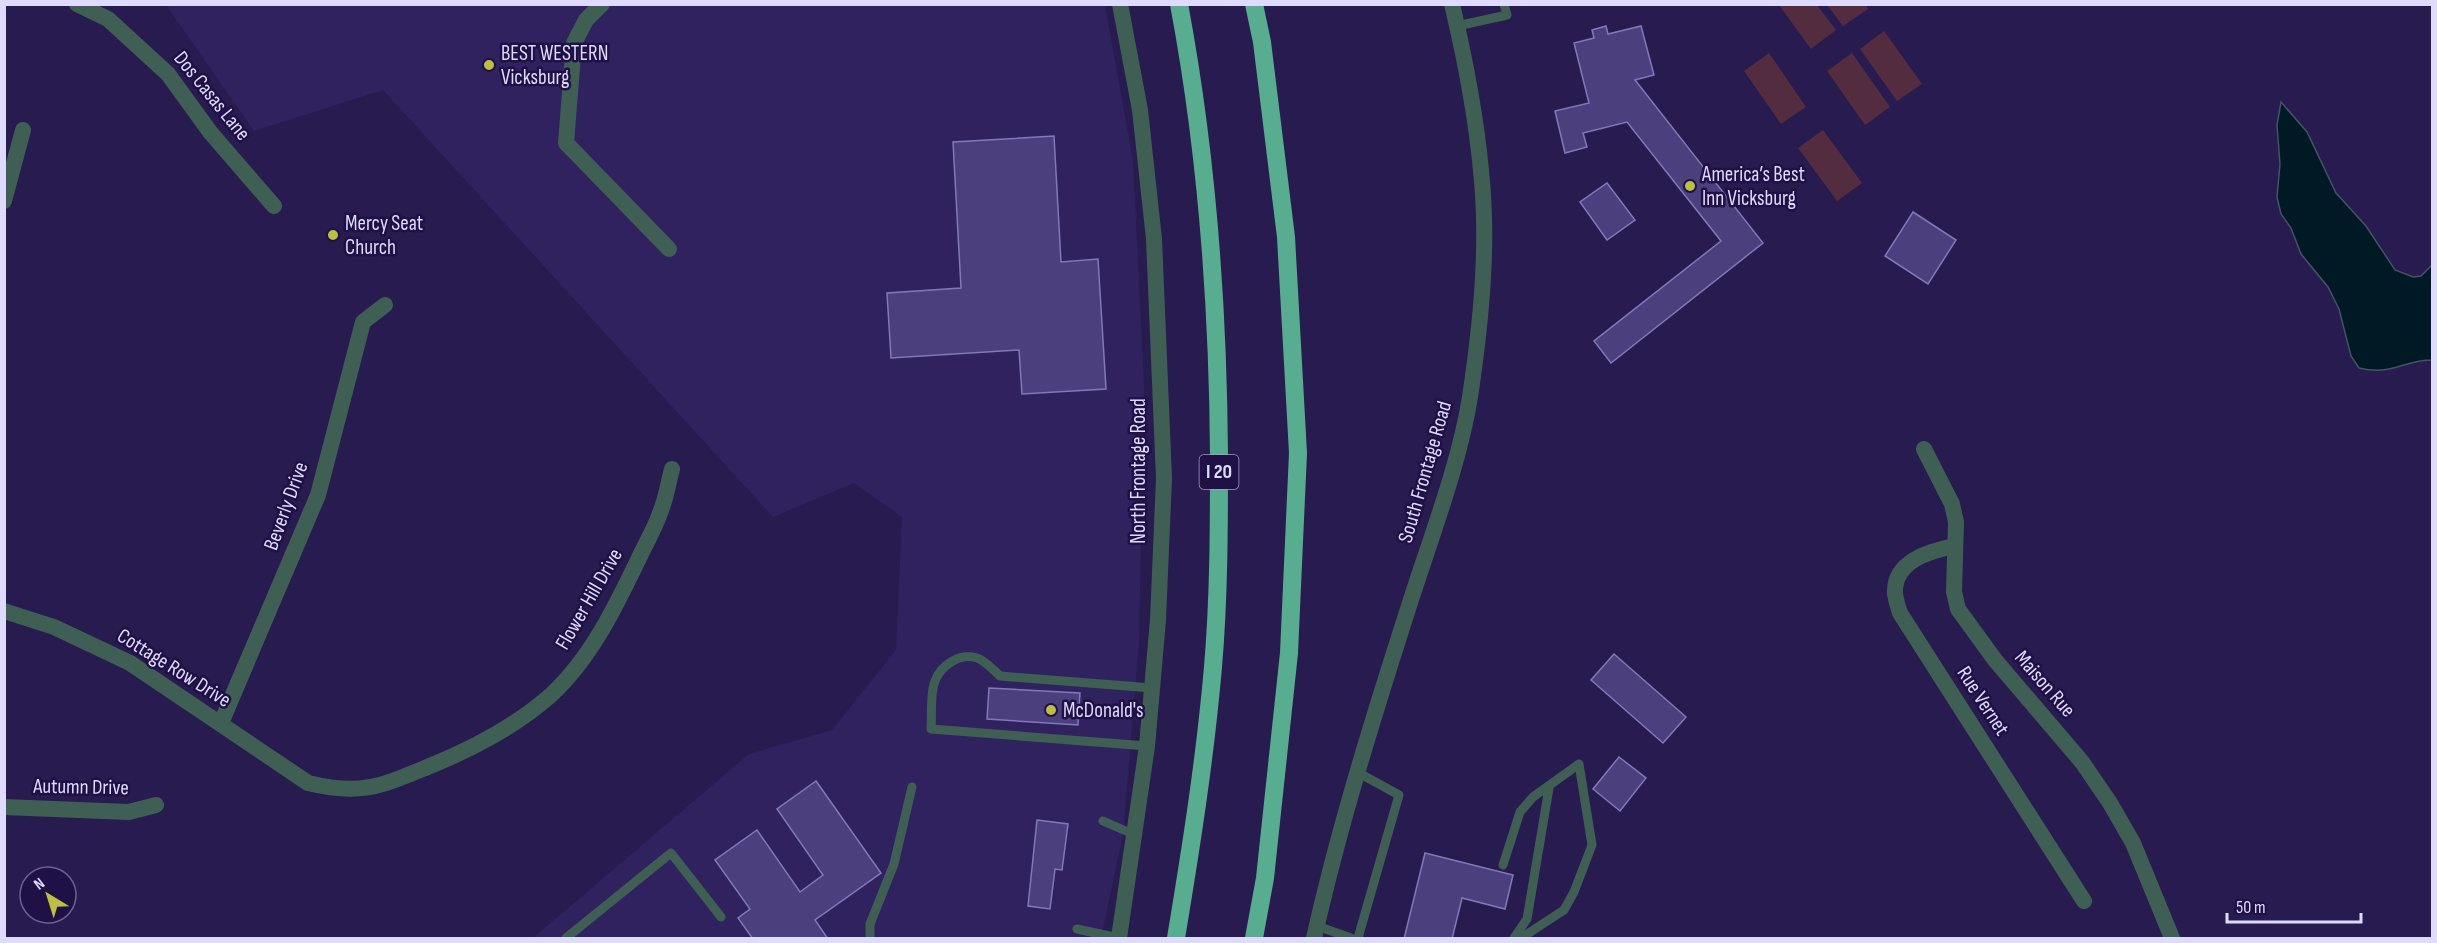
<svg xmlns="http://www.w3.org/2000/svg" width="2437" height="943" font-family="'Sofia Sans Condensed',sans-serif">
	<style>
		.built { fill: #30225f }
		.green { fill: #542c40 }
		.water { fill: #001925; stroke: #435366; stroke-width: 1.5 }
		.building { fill: #4b3f7e; stroke: #8279b7; stroke-width: 1.5 }
		.lines { fill: none; stroke-linecap: round; stroke-linejoin: round }
		.service { stroke: #3f5f54; stroke-width: 9 }
		.minor { stroke: #3f5f54; stroke-width: 16 }
		.tertiary { stroke: #3f5f54; stroke-width: 16 }
		.motorway { stroke: #58ad91; stroke-width: 18 }
		.poi-dot { fill: #bdbf43; stroke: #1f1045; stroke-width: 2 }
		.labels { text-anchor: middle; dominant-baseline: central; stroke-width: 5; stroke-linejoin: round; paint-order: stroke }
		.shield { fill: #1f1045; stroke: #a59ec6; stroke-width: 1.5 }
		.shield-label { font-size: 20px; font-weight: bold; fill: #dfdbfe }
		.poi-label { font-size: 21px; fill: #dfdbfe; stroke: #1f1045; text-anchor: start }
		.street-label { font-size: 21px; fill: #dfdbfe; stroke: #1f1045 }
	</style>
	<rect width="100%" height="100%" fill="#281b50"/>
	<!-- built -->
	<path class="built" d="M166,5H1105L1133,161L1144,384L1139,643L1123,835L1101,938H533L749,754L832,730L896,650L902,517L854,483L773,517L383,90L254,131Z"/>
	<!-- green -->
	<path class="green" d="M1779,5H1817L1836,30L1811,49Z
		M1827,5H1866L1868,9L1843,26Z
		M1884,31L1922,84L1897,101L1860,49Z
		M1769,53L1806,107L1781,124L1744,71Z
		M1852,53L1890,107L1865,125L1827,71Z
		M1823,130L1862,183L1837,201L1798,148Z"/>
	<!-- water -->
	<path class="water" d="M2281,102L2307,132L2336,193L2366,226L2395,270L2413,277L2421,276L2432,265V360C2403,360 2393,376 2359,368L2351,356L2339,309L2328,287L2301,254L2291,228L2281,214L2277,197L2280,164L2277,125Z"/>
	<!-- building -->
	<path class="building" d="M1606,26L1608,34L1641,26L1654,75L1635,80L1763,243L1611,363L1594,341L1721,241L1627,122L1583,133L1587,147L1565,153L1555,111L1589,103L1574,43L1594,38L1592,30Z
		M1054,136L1061,262L1098,259L1106,389L1022,394L1019,350L891,358L887,293L961,288L953,142Z
		M1607,183L1635,220L1607,240L1580,202Z
		M1913,212L1956,240L1928,284L1885,256Z
		M1614,654L1686,717L1663,743L1591,680Z
		M989,688L1080,693L1078,725L987,719Z
		M1619,757L1646,778L1620,811L1593,789Z
		M816,781L881,873L815,920L828,939H753L738,918L750,909L715,860L757,830L800,892L823,875L777,809Z
		M1037,820L1068,824L1062,870L1055,869L1050,909L1028,906Z
		M1425,853L1513,875L1505,909L1462,898L1452,939H1404Z"/>
	<g class="lines">
		<!-- service -->
		<path class="service" d="M1457,26L1507,15L1504,4
			M1147,746L931,729C932,716 930,692 935,681C941,665 961,652 977,658C986,661 993,670 1000,676L1152,688
			M1357,772L1399,795L1358,938
			M1103,821L1135,835
			M1503,865L1520,812L1533,797L1579,764L1592,845L1574,892L1564,910L1521,938
			M1317,926L1351,938
			M1077,929L1119,938
			M566,938L671,853L721,917
			M870,938V924L894,864L912,787
			M1514,938L1527,919L1549,788"/>
		<!-- minor -->
		<path class="minor" d="M77,4L108,19L168,74L210,132L274,206
			M602,4L586,20L574,43L566,143L669,249
			M4,201L23,130
			M1924,449L1952,504L1956,522L1954,592L1958,609L1995,660L2082,762L2110,803L2133,843L2172,938
			M1954,546C1930,551 1893,561 1895,594C1896,600 1898,607 1900,613L2084,901
			M4,611L54,627L130,663L308,783C362,796 381,786 430,766C472,749 517,725 551,695C591,658 616,606 639,558C646,543 655,528 660,513C666,499 668,484 672,469
			M221,723L318,495L363,322L385,305
			M4,807L129,812L156,805"/>
		<!-- tertiary -->
		<path class="tertiary" d="M1119,938L1147,746L1158,620L1164,478L1154,239L1140,110L1120,4
			M1314,938C1339,827 1373,718 1408,609C1429,542 1459,466 1470,397C1481,323 1489,245 1481,171C1476,115 1465,59 1452,4"/>
		<!-- motorway -->
		<path class="motorway" d="M1176,938C1191,848 1205,759 1213,667C1219,597 1219,525 1219,455C1218,304 1207,153 1179,4
			M1254,938L1265,878L1289,653L1298,453L1286,237L1262,42L1254,4"/>
	</g>
	<!-- markers -->
	<g class="poi-dot">
		<circle cx="489" cy="65" r="6"/>
		<circle cx="1690" cy="186" r="6"/>
		<circle cx="333" cy="235" r="6"/>
		<circle cx="1051" cy="710" r="6"/>
	</g>
	<g class="labels">
		<!-- shield labels -->
		<rect class="shield" x="1199.5" y="455" width="39" height="34" rx="4.5"/>
		<g class="shield-label">
			<text x="1219" y="472">I 20</text>
		</g>
		<!-- poi labels -->
		<g class="poi-label">
			<text x="501" y="53">BEST WESTERN<tspan x="501" dy="24">Vicksburg</tspan></text>
			<text x="1702" y="174">America’s Best<tspan x="1702" dy="24">Inn Vicksburg</tspan></text>
			<text x="345" y="223">Mercy Seat<tspan x="345" dy="24">Church</tspan></text>
			<text x="1063" y="710">McDonald's</text>
		</g>
		<!-- street labels -->
		<g class="street-label">
			<text transform="translate(212 96) rotate(51)">Dos Casas Lane</text>
			<text transform="translate(1138 471) rotate(-90)">North Frontage Road</text>
			<text transform="translate(1425 472) rotate(-74)">South Frontage Road</text>
			<text transform="translate(286 506) rotate(-70)">Beverly Drive</text>
			<text transform="translate(589 599) rotate(-60)">Flower Hill Drive</text>
			<text transform="translate(174 668) rotate(32)">Cottage Row Drive</text>
			<text transform="translate(2045 684) rotate(49)">Maison Rue</text>
			<text transform="translate(1983 701) rotate(57)">Rue Vernet</text>
			<text transform="translate(81 787) rotate(1)">Autumn Drive</text>
		</g>
	</g>
	<!-- border -->
	<rect width="2437" height="943" fill="none" stroke="#dfdbfe" stroke-width="12"/>
	<!-- north arrow -->
	<g transform="translate(48 895) rotate(322)"><circle r="28" fill="#1f1045" stroke="#6c618f" stroke-width="1.5"/>
	<path d="M0-4.5L10 22L0 15L-10 22Z" fill="#bdbf43"/>
	<text y="-9" font-size="16" font-weight="bold" text-anchor="middle" fill="#dfdbfe">N</text>
	</g>
	<!-- scale -->
	<path d="M2227 913v9h134v-9" fill="none" stroke="#dfdbfe" stroke-width="3"/>
	<text x="2236" y="913" font-size="18" fill="#dfdbfe" stroke="#1f1045" stroke-width="4.5" paint-order="stroke">50 m</text>
</svg>
